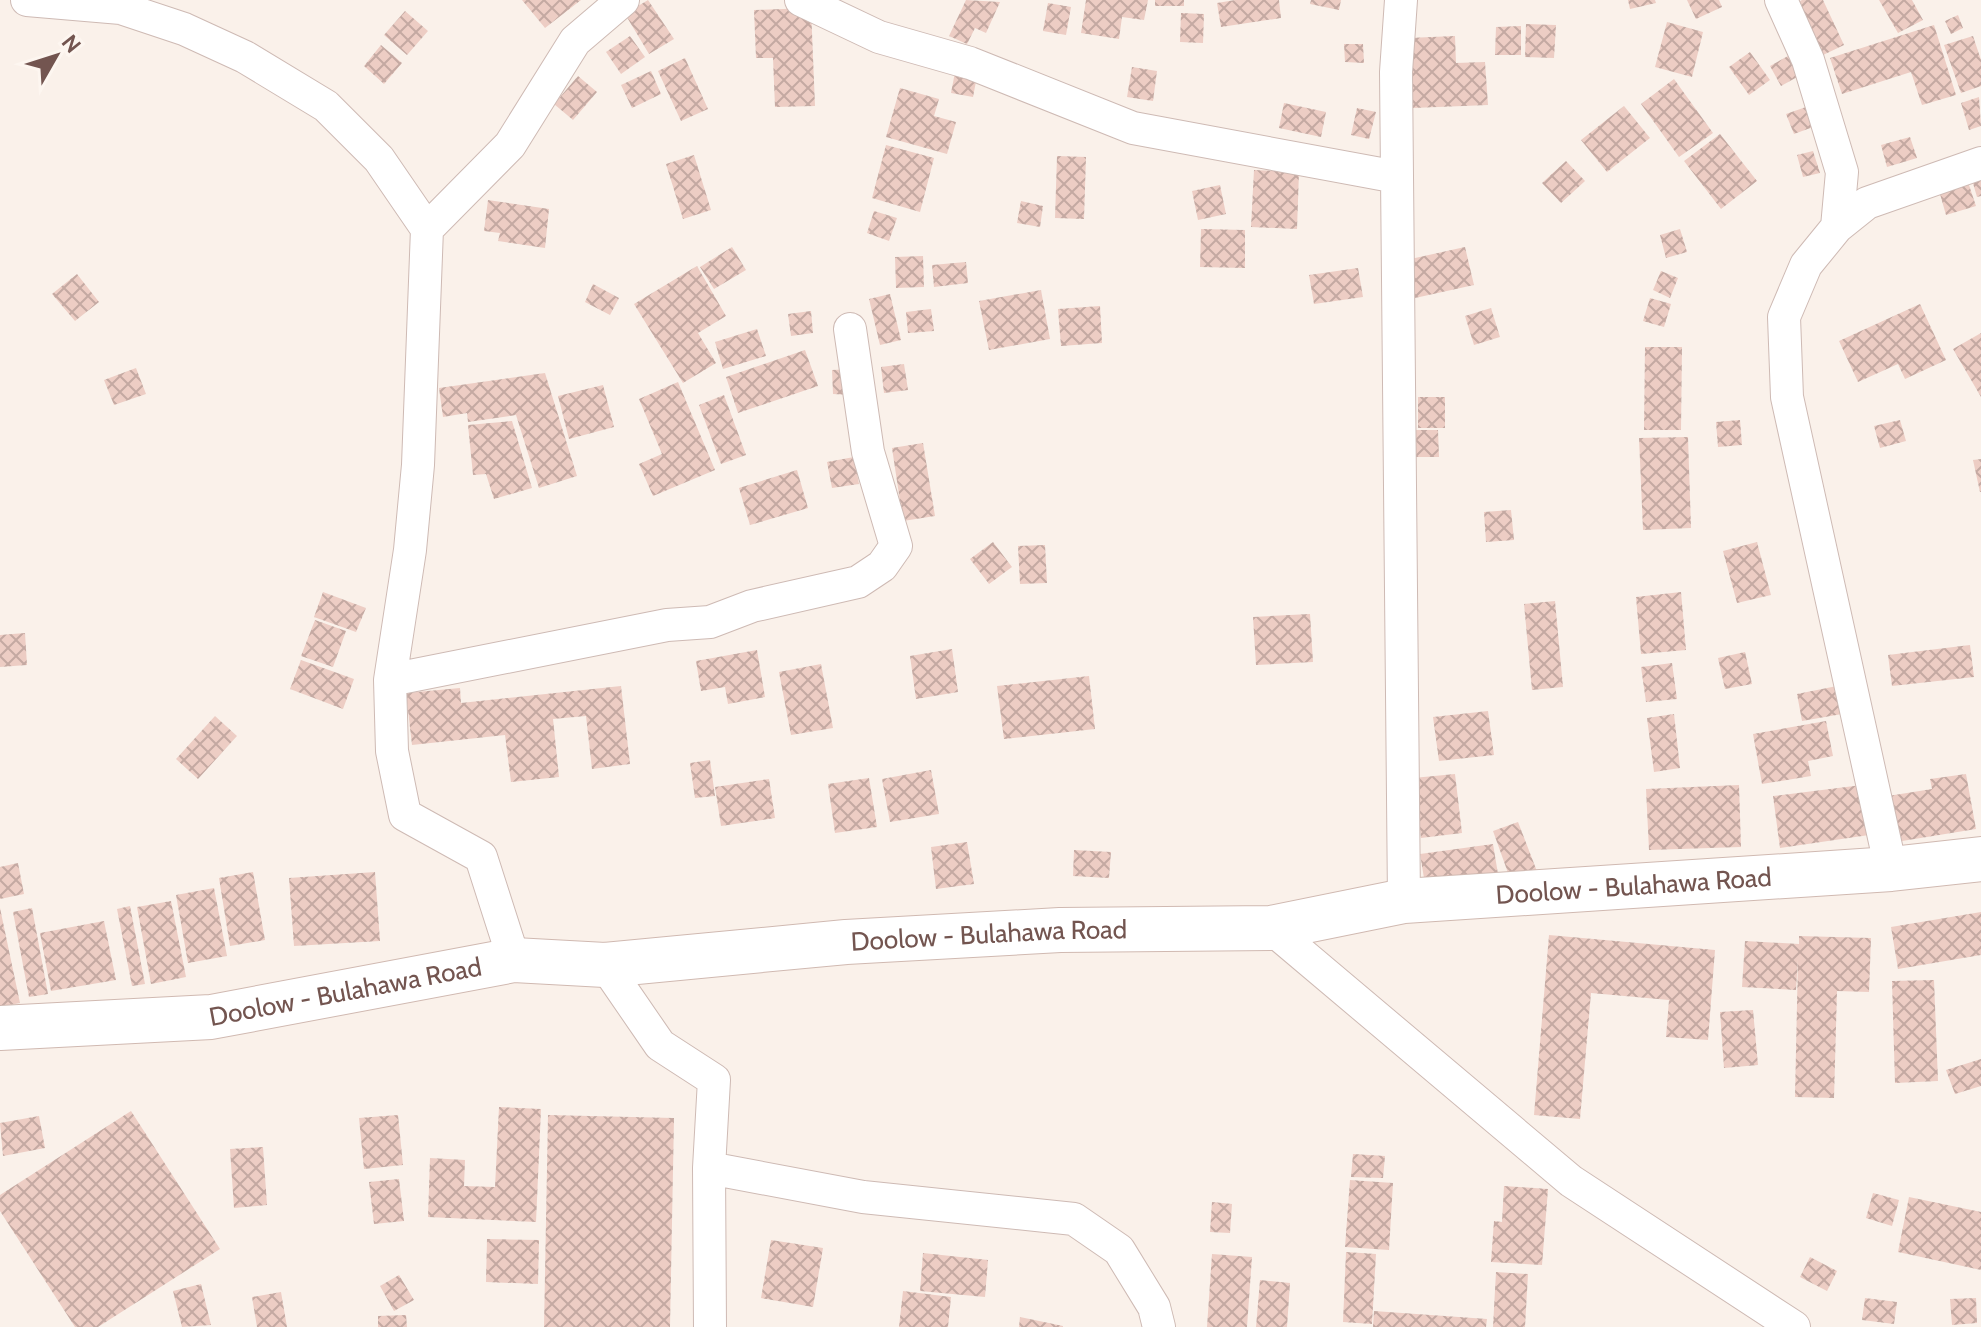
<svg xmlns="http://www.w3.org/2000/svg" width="1981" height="1327" font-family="Cabin,sans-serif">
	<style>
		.building { fill: url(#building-cross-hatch) }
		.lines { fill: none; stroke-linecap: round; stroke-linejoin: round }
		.minor-casing { stroke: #cebab4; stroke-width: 34 }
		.secondary-casing { stroke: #d0b9b1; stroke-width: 46 }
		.minor { stroke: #fff; stroke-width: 32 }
		.secondary { stroke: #fff; stroke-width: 44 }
		.labels { text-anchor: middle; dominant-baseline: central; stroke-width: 6; stroke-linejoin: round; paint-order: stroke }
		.street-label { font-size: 26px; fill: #735550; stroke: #fdf6f0 }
	</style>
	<defs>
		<pattern id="building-cross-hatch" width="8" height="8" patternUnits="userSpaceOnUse" patternTransform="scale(2)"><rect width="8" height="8" fill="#edcdc4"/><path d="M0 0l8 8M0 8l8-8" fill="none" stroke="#c4a9a2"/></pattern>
	</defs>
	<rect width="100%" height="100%" fill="#faf1ea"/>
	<!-- building -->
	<path class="building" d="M522,0H581L545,28Z
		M648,0L674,39L649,54L625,14Z
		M966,0L1000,2L986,33L975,28L967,44L949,36Z
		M1086,0H1148L1144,20L1122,17L1119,39L1081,33Z
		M1155,0H1184V6H1155Z
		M1235,0H1279L1281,18L1221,27L1217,3Z
		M1311,0H1341L1339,10L1310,4Z
		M1628,0H1655L1656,3L1630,9Z
		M1687,0H1719L1722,7L1696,19Z
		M1802,0H1823L1844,45L1821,56L1796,3Z
		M1879,0H1912L1923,20L1898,33Z
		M1048,3L1071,7L1066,35L1043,31Z
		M811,8L815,106L775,107L773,58H756L754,10Z
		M405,11L428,31L407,55L384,35Z
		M1181,13L1204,14L1203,43L1180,42Z
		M1958,15L1963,28L1951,34L1945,21Z
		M1667,22L1703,32L1692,77L1655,67Z
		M1526,24L1556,25L1554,58L1525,57Z
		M1934,25L1956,95L1922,105L1911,72L1842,94L1830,58Z
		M1521,26V55H1495L1496,27Z
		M630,36L645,57L621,74L606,52Z
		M1455,36L1456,63L1485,62L1488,105L1413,108L1408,38Z
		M1973,36L1981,60V86L1961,93L1944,45Z
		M1344,44H1363L1364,63L1345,62Z
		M381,45L402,63L384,84L364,66Z
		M1750,52L1770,80L1749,95L1729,67Z
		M1788,56L1799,76L1781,86L1770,66Z
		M685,58L708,109L681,121L658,71Z
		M956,67L978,71L973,97L951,93Z
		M1132,67L1157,71L1153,101L1127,97Z
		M651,71L661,94L632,108L621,85Z
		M578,76L597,92L573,120L554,104Z
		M1674,79L1713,133L1679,157L1641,104Z
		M900,88L939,99L934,116L956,122L947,154L886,137Z
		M1979,97L1981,126L1969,130L1961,103Z
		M1284,103L1326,112L1321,137L1279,128Z
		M1624,106L1650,138L1607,172L1581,140Z
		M1806,107L1813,127L1794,134L1786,114Z
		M1357,108L1376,112L1369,139L1351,135Z
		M1720,134L1757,181L1721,209L1684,161Z
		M1910,137L1917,158L1887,167L1881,145Z
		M886,145L934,158L920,212L872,198Z
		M1813,151L1820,173L1803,177L1797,155Z
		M694,155L711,210L683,219L666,164Z
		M1057,156L1086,157L1084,219L1055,218Z
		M1566,161L1585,181L1561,203L1542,183Z
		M1981,169V196L1977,197L1970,173Z
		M1254,170L1299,172L1297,229L1251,227Z
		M1967,179L1976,206L1946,215L1938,187Z
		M1220,185L1226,214L1198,220L1192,191Z
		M488,200L549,209L545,248L498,241L500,233L484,231Z
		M1021,201L1043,206L1040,227L1017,223Z
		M874,211L897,218L889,241L867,233Z
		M1201,229L1245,230V268L1200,267Z
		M1680,229L1687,252L1666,258L1660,235Z
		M732,247L746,270L714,289L700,267Z
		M1465,247L1474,285L1415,298L1406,260Z
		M923,256L924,287L896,288L895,257Z
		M966,262L968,283L934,287L932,265Z
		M697,266L726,316L698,333L716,363L683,383L634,304Z
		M1358,268L1363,297L1314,304L1309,275Z
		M1661,271L1678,278L1670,298L1653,290Z
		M77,274L99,302L75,321L52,294Z
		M593,284L619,298L610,315L585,302Z
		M1041,290L1050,339L989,350L979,301Z
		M890,294L901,340L880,345L869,299Z
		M1650,298L1671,304L1664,327L1643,321Z
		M1920,304L1946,360L1905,379L1898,364L1858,382L1839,341Z
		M1100,306L1102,343L1061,346L1058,309Z
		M1491,308L1500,337L1474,345L1465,316Z
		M931,309L934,331L908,333L906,312Z
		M811,311L813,333L791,336L788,314Z
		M757,329L766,356L723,369L715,342Z
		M1981,333V397L1953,349Z
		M1645,347H1682L1681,430H1644Z
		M805,350L818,386L738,413L726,377Z
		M904,364L908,390L884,393L881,367Z
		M136,368L146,394L114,405L104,380Z
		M851,369V395L833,394L832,370Z
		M545,373L577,476L539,488L516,415L468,422L467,413L443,417L439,388Z
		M678,382L715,470L653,496L639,464L662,454L639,399Z
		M603,385L614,427L569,439L558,396Z
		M724,395L746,455L721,464L699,405Z
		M1418,397H1445V428H1418Z
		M1740,420L1742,445L1718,447L1716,422Z
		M1900,420L1906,441L1880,448L1874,426Z
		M512,421L532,488L494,499L486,474L473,475L468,425Z
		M1415,430H1438L1439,457H1415Z
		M1688,437L1691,528L1643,530L1639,438Z
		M923,443L935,516L903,521L892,448Z
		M854,457L859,484L832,488L827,462Z
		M1981,459V492H1980L1973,460Z
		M797,470L808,508L750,525L739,488Z
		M1511,510L1514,540L1486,542L1484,512Z
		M993,542L1012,567L989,584L970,559Z
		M1757,542L1771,595L1737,603L1723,551Z
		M1045,545L1047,583L1020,584L1018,546Z
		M323,592L366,608L356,632L314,617Z
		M1681,592L1686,650L1641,654L1636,597Z
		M1555,601L1563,687L1532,690L1524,604Z
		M1310,614L1313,662L1256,665L1253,617Z
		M315,620L346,631L333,667L301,656Z
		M25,633L27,665L0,667V635Z
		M1970,645L1974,677L1892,686L1888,655Z
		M952,649L958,692L916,699L910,656Z
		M757,650L765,697L728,704L725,687L701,691L696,661Z
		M1745,652L1752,684L1725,689L1718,658Z
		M301,660L354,679L343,709L290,689Z
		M1672,663L1677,699L1646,702L1641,667Z
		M821,664L833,728L791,735L779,672Z
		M1089,676L1095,729L1004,739L997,686Z
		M621,686L630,764L592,769L586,716L553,719L559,777L511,782L505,735L412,745L406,693L460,688L461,703Z
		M1837,686L1842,714L1802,721L1797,694Z
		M1488,711L1494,755L1439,761L1433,717Z
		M1674,714L1680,768L1654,772L1647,718Z
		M215,716L237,736L198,779L176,759Z
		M1826,721L1833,756L1808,761L1811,776L1762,784L1753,734Z
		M710,760L715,796L695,798L690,763Z
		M931,770L939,814L890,822L882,779Z
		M1455,774L1462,833L1421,838L1413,778Z
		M1966,774L1976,829L1896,842L1888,796L1932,789L1930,779Z
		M869,778L877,827L835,833L828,784Z
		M769,779L775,818L721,826L715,787Z
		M1739,785L1741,847L1649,850L1646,789Z
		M1862,785L1869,835L1780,848L1773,796Z
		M1518,822L1538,874L1512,884L1493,831Z
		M967,842L974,884L936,889L931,847Z
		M1493,844L1499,880L1426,890L1420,854Z
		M1074,850L1111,852L1109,878L1073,876Z
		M18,863L24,894L0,899V867Z
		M253,872L265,940L230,946L219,878Z
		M375,872L380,941L294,946L289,878Z
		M214,888L227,956L188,963L176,895Z
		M171,901L186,977L151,984L137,907Z
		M130,906L145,984L132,986L117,909Z
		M0,908L20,1003L0,1007Z
		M32,908L48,994L29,997L13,912Z
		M1981,912V955L1898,969L1891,927Z
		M104,921L116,980L51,991L40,933Z
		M1549,935L1715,950L1708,1040L1666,1037L1669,1000L1591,993L1580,1119L1534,1115Z
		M1799,936L1871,938L1869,992L1837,991L1834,1098L1795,1097L1798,959L1796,990L1742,987L1745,941L1799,944Z
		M1934,980L1938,1081L1895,1083L1892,981Z
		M1753,1010L1758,1065L1724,1068L1720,1012Z
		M1981,1059V1086L1955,1094L1946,1070Z
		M499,1107L541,1109L536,1222L428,1217L430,1158L465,1160L464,1186L495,1187Z
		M131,1111L220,1249L98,1327H75L0,1211V1195Z
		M398,1115L403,1165L364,1169L359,1118Z
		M548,1115L674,1118L670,1327H544Z
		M39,1116L45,1148L3,1156L0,1123Z
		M263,1147L267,1205L234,1208L230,1149Z
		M1353,1154L1385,1156L1383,1178L1351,1177Z
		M399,1179L404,1221L374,1224L369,1182Z
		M1350,1180L1393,1183L1389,1250L1345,1247Z
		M1504,1186L1548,1189L1542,1265L1491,1262L1494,1221L1502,1222Z
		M1873,1193L1899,1200L1892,1226L1866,1218Z
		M1909,1197L1981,1212V1270L1898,1252Z
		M1212,1202L1232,1204L1230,1233L1210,1232Z
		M487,1239L539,1240L538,1284L486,1282Z
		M771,1240L823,1248L813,1307L761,1298Z
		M1346,1252L1376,1254L1372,1324L1343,1322Z
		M923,1253L988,1260L985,1297L920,1291Z
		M1212,1254L1252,1257L1247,1327H1207Z
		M1810,1257L1837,1271L1827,1291L1800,1277Z
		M1496,1272L1528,1274L1525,1327H1493Z
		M399,1275L414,1300L394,1311L380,1286Z
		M1260,1280L1290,1283L1287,1327H1256Z
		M201,1284L211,1325L182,1327L173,1291Z
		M903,1291L951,1297L948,1327H899Z
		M281,1292L287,1327H257L252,1297Z
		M1865,1298L1897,1302L1894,1324L1862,1320Z
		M1976,1298L1977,1323L1952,1325L1950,1299Z
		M1374,1311L1487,1319L1486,1327H1373Z
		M406,1315L407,1327H378V1316Z
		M1020,1317L1063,1326V1327H1019Z"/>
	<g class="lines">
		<!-- minor casing -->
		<g class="minor-casing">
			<path id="minor" d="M27,0L121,8L184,29L245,57L326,106L379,159L427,229L418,465L410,550L390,680L392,751L405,815L481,857L514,960
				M801,0L879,37L970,63L1133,128L1397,177
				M1401,0L1396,72L1404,901
				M1781,0L1808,60L1842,172L1837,227L1806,265L1784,317L1787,397L1891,869
				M1837,227L1867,203L1981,163
				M427,229L510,145L575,41L623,0
				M390,680L667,625L710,622L752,606L858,582L882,566L896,546L868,452L850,329
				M1271,928L1571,1181L1794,1327
				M605,965L660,1045L714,1080L709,1168L710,1327
				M709,1168L863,1197L1074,1219L1119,1250L1154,1307L1159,1327"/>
		</g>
		<!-- secondary casing -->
		<g class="secondary-casing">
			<g id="secondary">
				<path id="s1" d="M0,1028L211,1017L514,960L605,965L846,942L1060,930L1271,928L1404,901L1891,869L1981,859"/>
			</g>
		</g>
		<!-- minor -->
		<use href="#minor" class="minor"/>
		<!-- secondary -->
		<use href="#secondary" class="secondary"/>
	</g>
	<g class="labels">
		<!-- street labels -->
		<g class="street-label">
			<text stroke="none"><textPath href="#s1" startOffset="1644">Doolow - Bulahawa Road</textPath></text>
			<text stroke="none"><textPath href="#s1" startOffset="996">Doolow - Bulahawa Road</textPath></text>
			<text stroke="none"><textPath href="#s1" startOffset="348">Doolow - Bulahawa Road</textPath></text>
		</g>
	</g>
	<!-- north arrow -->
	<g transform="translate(56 56) rotate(51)" stroke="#fdf6f0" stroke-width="6" paint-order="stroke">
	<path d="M0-6L14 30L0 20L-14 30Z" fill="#735550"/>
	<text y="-12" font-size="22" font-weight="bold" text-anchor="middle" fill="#735550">N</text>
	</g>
</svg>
